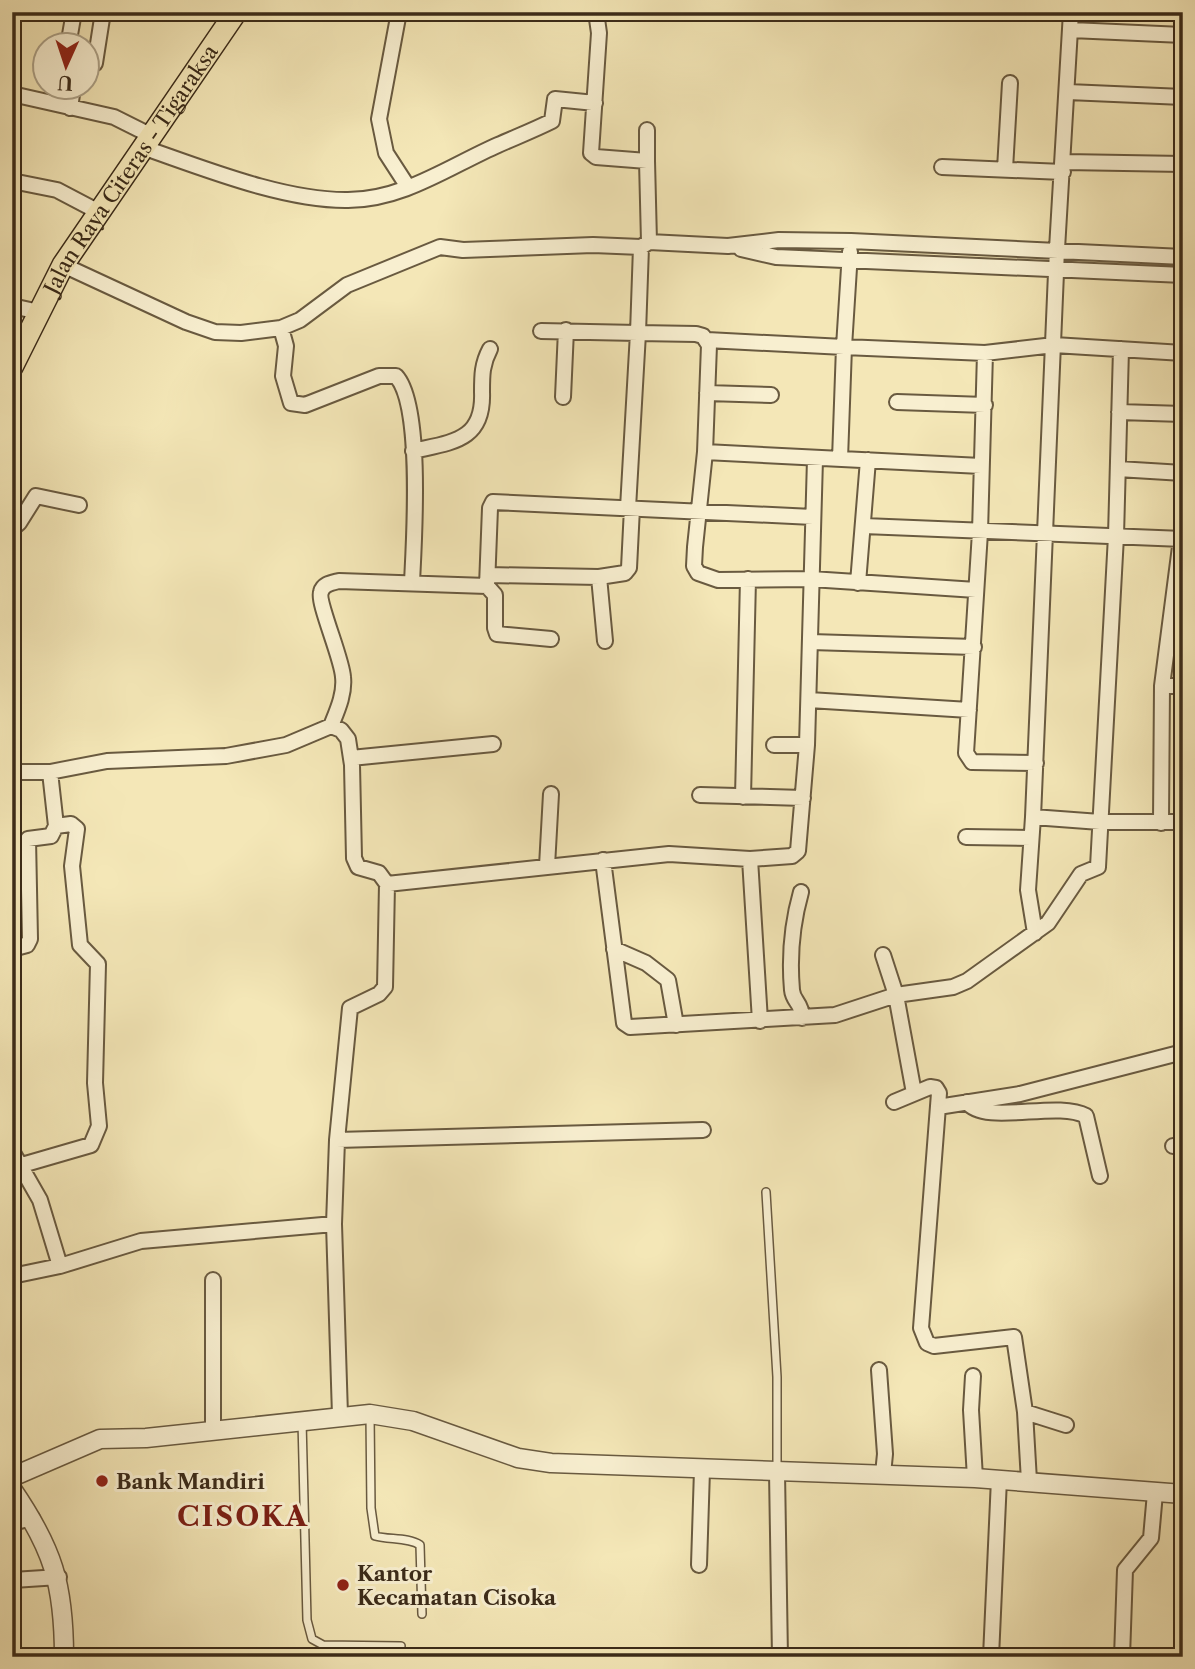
<svg xmlns="http://www.w3.org/2000/svg" width="1195" height="1669" font-family="'Libre Caslon Text',serif">
	<style>
		.lines { fill: none; stroke-linecap: round; stroke-linejoin: round }
		.service-casing { stroke: #695a40; stroke-width: 10 }
		.minor-casing { stroke: #695a40; stroke-width: 18 }
		.tertiary-casing { stroke: #695a40; stroke-width: 21 }
		.primary-casing { stroke: #3b2b19; stroke-width: 24 }
		.service { stroke: #f8efd0; stroke-width: 7 }
		.minor { stroke: #f8efd0; stroke-width: 14 }
		.tertiary { stroke: #f8efd0; stroke-width: 18 }
		.primary { stroke: #f4e7b7; stroke-width: 21 }
		.poi-dot { fill: #8f2418; stroke: #f8efd0; stroke-width: 2.5 }
		.labels { text-anchor: middle; dominant-baseline: central; stroke-width: 6; stroke-linejoin: round; paint-order: stroke }
		.street-label { font-size: 21px; fill: #3b2b19; stroke: #f8efd0 }
		.poi-label { font-size: 21px; font-weight: bold; fill: #3b2b19; stroke: #f8efd0; text-anchor: start }
		.district-label { font-size: 28px; font-weight: bold; letter-spacing: 2px; fill: #7a1f14; stroke: #f8efd0 }
	</style>
	<rect width="100%" height="100%" fill="#f4e7b7"/>
	<filter id="stains"><feTurbulence type="fractalNoise" baseFrequency=".00286" numOctaves="4"/><feColorMatrix values="0 0 0 0 .2 0 0 0 0 .09 0 0 0 0 .02 0 0 0 .5 -.17"/></filter>
	<radialGradient id="worn" r=".72"><stop offset=".6" stop-color="#630" stop-opacity="0"/><stop offset="1" stop-color="#630" stop-opacity=".3"/></radialGradient>
	<g class="lines">
		<!-- service casing -->
		<g class="service-casing">
			<path id="service" d="M766,1192L777,1377V1471
				M370,1415L371,1508L375,1536C389,1540 408,1537 420,1545L422,1614
				M302,1421L307,1620L312,1639L323,1645L401,1646"/>
		</g>
		<!-- minor casing -->
		<g class="minor-casing">
			<path id="minor" d="M399,12L379,119L386,153L408,187
				M596,12L599,33L591,153L596,157L647,161L649,242
				M1071,12L1057,249L1033,817L1100,822H1183
				M1071,30L1183,35
				M68,46L74,12
				M88,64L95,63L103,12
				M1068,92L1183,97
				M12,94L114,117L150,135
				M70,108L73,88
				M142,147C203,168 284,201 348,200C403,200 450,166 498,145C516,137 534,130 552,121L555,99L595,103
				M647,161V130
				M1065,162L1183,164
				M942,167L1063,172
				M1005,169L1010,83
				M12,181L57,190L97,211
				M741,249L776,257L1183,275
				M850,252L844,347L985,353L1054,345L1183,353
				M63,265L186,322L215,332L241,333L281,328L300,320L347,285L440,247L463,250L593,245L641,247L649,242L728,246L779,240L851,241L1183,257
				M12,306L39,312
				M281,328L286,346L283,376L291,403L305,405L379,376H396C423,405 414,541 412,582
				M541,331L638,333L641,247
				M707,340L844,347L840,459
				M985,353L980,532L966,753L972,762L1036,763
				M707,393L771,395
				M563,397L566,330
				M897,402L985,405
				M1119,412L1183,414
				M413,451C452,442 484,441 482,392C482,375 482,364 490,349
				M705,452L981,466
				M1118,469L1183,473
				M628,508L638,333L696,334L703,336L709,345L705,452L695,547L694,566L698,573L718,580L811,579L976,590
				M864,526L1183,539
				M12,529L19,523L36,496L79,505
				M488,575L599,577L625,573L629,568L632,508
				M599,577L605,641
				M858,583L868,460
				M487,586L495,595V628L497,634L551,639
				M811,642L974,647
				M1162,686H1183
				M809,700L969,710
				M331,726C337,711 345,694 343,677C342,658 317,602 321,592C323,584 331,583 339,581L487,586L490,508L493,502L813,517
				M774,745H807
				M351,758L493,744
				M12,772H50L107,761L226,756L286,745L331,726L341,730L348,739L352,765L354,858L358,867L379,873L387,884
				M700,795L803,798
				M743,797L748,579
				M1033,817L1028,890L1035,933
				M1161,823L1162,686L1181,539
				M966,837L1031,838
				M750,859L760,1021
				M603,860L624,1023L630,1027L835,1015L896,995L953,987L967,981L1048,923L1081,874L1098,867L1116,536L1121,349
				M547,866L551,794
				M801,892C792,924 789,956 792,990C793,1002 802,1002 802,1018
				M12,949L27,945L30,939L28,839L51,836L56,826L50,772
				M614,949L646,963L668,980L676,1025
				M883,955L896,995L914,1093
				M894,1102L930,1087L936,1088L939,1093L921,1328L927,1343L934,1346L1014,1337L1025,1412L1029,1481
				M967,1102C985,1126 1057,1100 1086,1116L1100,1176
				M938,1107L1020,1094L1183,1052
				M337,1140L703,1130
				M1173,1146H1183
				M12,1151L40,1200L60,1266
				M22,1165L91,1145L99,1126L95,1083L98,964L80,945L72,866L77,829L71,824L56,826
				M12,1276L60,1266L141,1241L334,1224
				M879,1370L885,1454L883,1474
				M973,1376L971,1410L975,1478
				M1025,1412L1066,1425
				M340,1415L334,1224L337,1140L350,1008L379,994L385,987L387,884L669,854L750,859L792,856L798,851L807,745L815,459
				M213,1431V1280
				M777,1472L780,1657
				M12,1523L32,1518
				M699,1565L702,1470
				M13,1580L59,1577
				M991,1657L999,1479
				M1122,1657L1125,1570L1151,1538L1155,1493"/>
		</g>
		<!-- tertiary casing -->
		<g class="tertiary-casing">
			<path id="tertiary" d="M12,1477L100,1439L146,1438L370,1414L413,1421L518,1458L551,1463L975,1478L1183,1494
				M12,1489C53,1549 64,1584 64,1657"/>
		</g>
		<!-- primary casing -->
		<g class="primary-casing">
			<g id="primary">
				<path id="s1" d="M12,367L63,265L236,12"/>
			</g>
		</g>
		<!-- service -->
		<use href="#service" class="service"/>
		<!-- minor -->
		<use href="#minor" class="minor"/>
		<!-- tertiary -->
		<use href="#tertiary" class="tertiary"/>
		<!-- primary -->
		<use href="#primary" class="primary"/>
	</g>
	<!-- markers -->
	<g class="poi-dot">
		<circle cx="102" cy="1481" r="7"/>
		<circle cx="343" cy="1585" r="7"/>
	</g>
	<g class="labels">
		<!-- street labels -->
		<g class="street-label">
			<text stroke="none"><textPath href="#s1" startOffset="231">Jalan Raya Citeras - Tigaraksa</textPath></text>
		</g>
		<!-- poi labels -->
		<g class="poi-label">
			<text x="116" y="1481">Bank Mandiri</text>
			<text x="357" y="1573">Kantor<tspan x="357" dy="24">Kecamatan Cisoka</tspan></text>
		</g>
		<!-- district labels -->
		<g class="district-label">
			<text x="243" y="1516">CISOKA</text>
		</g>
	</g>
	<!-- margin -->
	<rect width="1195" height="1669" fill="none" stroke="#f4e7b7" stroke-width="42"/>
	<rect x="14" y="14" width="1167" height="1641" fill="none" stroke="#3b2b19" stroke-width="3.5"/>
	<rect x="21" y="21" width="1153" height="1627" fill="none" stroke="#3b2b19" stroke-width="2"/>
	<!-- north arrow -->
	<g transform="translate(66 66) rotate(183)"><circle r="33" fill="#f8efd0" stroke="#aca187" stroke-width="2"/>
	<path d="M0-5L12 26L0 18L-12 26Z" fill="#8f2418"/>
	<text y="-10" font-size="19" font-weight="bold" text-anchor="middle" fill="#3b2b19">U</text>
	</g>
	<rect width="100%" height="100%" filter="url(#stains)"/>
	<rect width="100%" height="100%" fill="url(#worn)"/>
</svg>
